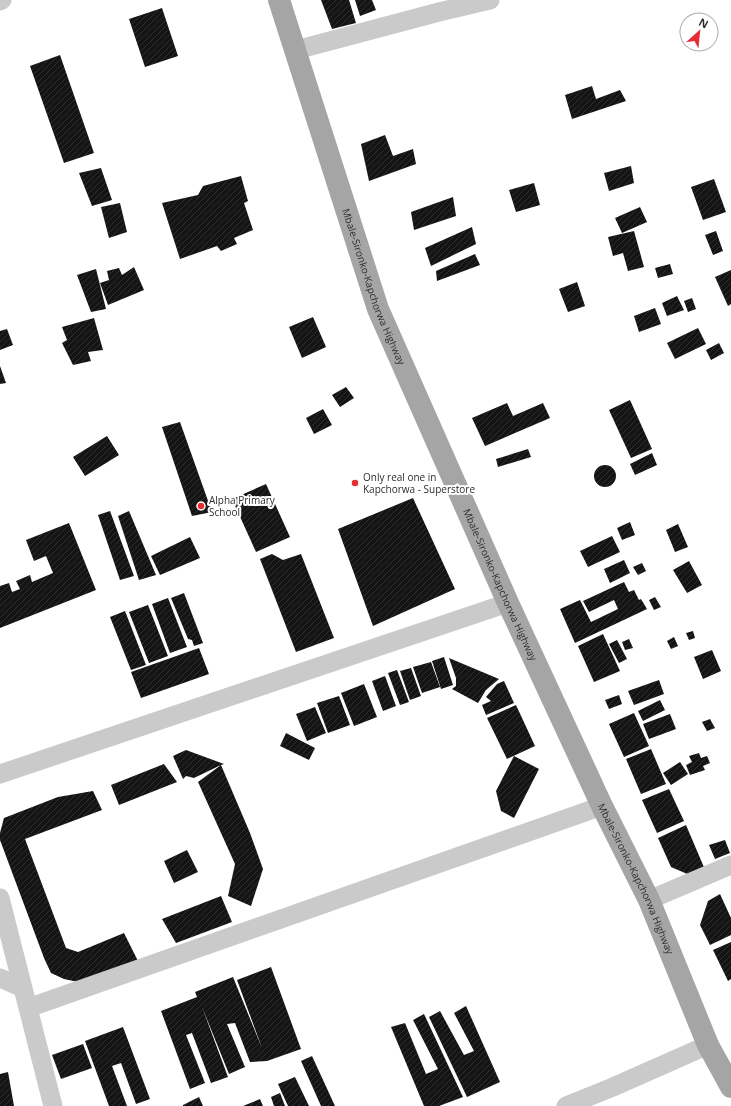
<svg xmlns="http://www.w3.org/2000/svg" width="731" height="1106" font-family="'Open Sans',sans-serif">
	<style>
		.building { fill: url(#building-hatch) }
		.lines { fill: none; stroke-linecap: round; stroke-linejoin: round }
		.minor { stroke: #cacaca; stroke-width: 19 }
		.major { stroke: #a5a5a5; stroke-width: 22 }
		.poi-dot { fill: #e62d34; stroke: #fff; stroke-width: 1.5 }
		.labels { text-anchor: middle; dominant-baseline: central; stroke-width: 4; stroke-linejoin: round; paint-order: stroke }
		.street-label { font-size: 10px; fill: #2d2d2d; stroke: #fff }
		.poi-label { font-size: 10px; fill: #2d2d2d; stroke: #fff; text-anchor: start }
	</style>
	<defs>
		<pattern id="building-hatch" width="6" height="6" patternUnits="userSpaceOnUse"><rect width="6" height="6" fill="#141414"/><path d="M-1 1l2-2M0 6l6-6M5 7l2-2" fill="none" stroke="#2e2e2e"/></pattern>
	</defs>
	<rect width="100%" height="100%" fill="#fff"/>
	<!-- building -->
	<path class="building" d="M321,0H349L356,23L332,29Z
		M355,0H372L376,10L360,16Z
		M162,8L178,56L145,67L129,19Z
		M60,55L94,153L64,163L30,66Z
		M592,86L596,99L620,90L626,101L572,119L565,95Z
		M385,135L393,156L413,149L416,164L369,181L361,144Z
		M631,166L634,183L609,191L604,173Z
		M101,168L112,200L92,206L79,173Z
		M241,176L248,201L244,203L253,230L234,238L237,244L221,251L217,246L180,259L162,203L198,195L203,186Z
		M714,179L726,212L703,220L691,187Z
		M534,183L540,205L516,212L509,190Z
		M453,197L456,216L414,230L411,212Z
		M120,203L127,232L109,238L101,207Z
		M640,207L647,222L622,233L615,218Z
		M472,227L476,244L431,266L425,248Z
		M634,231L644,267L628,271L623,253L613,256L608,237Z
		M716,231L723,251L713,255L705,235Z
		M475,254L480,265L437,281L436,271Z
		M670,264L673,274L658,278L655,268Z
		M134,267L144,290L108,305L100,283L109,280L107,271L119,268L122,275Z
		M96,269L106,309L91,312L77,275Z
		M731,270V304L728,306L715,277Z
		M577,282L585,306L568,312L559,289Z
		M677,296L684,310L667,316L662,303Z
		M692,298L696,309L688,312L684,301Z
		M655,308L661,324L639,332L634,316Z
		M313,317L326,347L302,358L289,327Z
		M94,318L103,350L88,352L91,361L73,365L62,343L67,340L62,327Z
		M698,328L706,344L675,359L667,343Z
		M7,329L13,345L0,350V331Z
		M719,343L724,353L711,360L706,350Z
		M0,366L6,383L0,384Z
		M346,387L354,398L340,407L332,395Z
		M630,400L652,449L631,458L609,410Z
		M507,403L513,416L543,403L550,418L485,446L472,418Z
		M323,409L332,425L314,434L306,418Z
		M180,422L212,512L192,516L162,427Z
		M107,436L119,455L85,476L73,457Z
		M528,449L531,457L498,467L496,459Z
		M652,453L657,465L635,475L630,464Z
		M594 476a11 11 0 1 1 22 0a11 11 0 1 1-22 0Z
		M266,484L290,537L256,552L232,499Z
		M413,498L455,589L373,626L338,529Z
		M110,511L134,576L120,580L98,515Z
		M129,511L156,575L139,580L118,516Z
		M630,522L635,535L622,540L617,528Z
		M69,523L96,590L0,628V586L9,583L12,592L20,589L16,581L30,575L32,582L53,573L46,556L34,561L26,540Z
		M678,524L688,547L675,552L666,530Z
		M612,536L620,552L588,567L580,551Z
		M190,537L200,558L160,575L151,556Z
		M272,554L283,560L301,554L334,638L296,652L260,559Z
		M624,560L630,573L610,583L604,569Z
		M689,561L702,585L687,593L673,570Z
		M642,563L646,571L638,575L633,567Z
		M624,582L629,592L634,590L639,600L641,599L647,609L575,643L560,609L580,600L591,622L618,609L614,600L589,612L583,601Z
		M184,593L203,643L194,646L192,640L188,639L171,598Z
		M655,597L661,607L654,610L649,600Z
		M168,598L187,647L170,653L152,604Z
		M148,605L168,656L149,663L129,612Z
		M125,611L146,665L131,670L110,617Z
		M693,631L695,638L689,640L686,633Z
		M603,634L620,671L594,682L578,646Z
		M674,637L678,646L671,649L667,641Z
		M629,639L633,648L625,650L622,642Z
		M617,640L627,659L619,663L609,644Z
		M199,648L209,674L141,698L131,672Z
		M712,650L721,671L703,679L694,657Z
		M444,657L453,685L441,689L432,661Z
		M449,658L499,679L486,690L478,703L452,689L456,686V678Z
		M431,662L440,687L422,693L413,667Z
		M411,668L421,696L410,700L400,671Z
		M397,670L409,702L400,705L388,673Z
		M385,676L396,706L383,711L372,681Z
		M659,680L664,694L634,705L628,691Z
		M504,681L514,703L486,715L482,705L491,701L486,697L497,684Z
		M364,684L377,717L354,726L341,693Z
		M619,695L622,704L609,709L605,700Z
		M339,696L350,725L328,733L317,703Z
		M660,700L665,710L643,721L638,711Z
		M516,705L535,746L507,759L487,718Z
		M315,707L326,733L307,741L296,714Z
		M634,713L649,746L624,757L609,724Z
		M670,714L676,729L649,739L643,724Z
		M710,719L715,728L707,731L702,722Z
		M286,733L315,748L309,760L280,746Z
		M651,749L666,784L641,794L626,759Z
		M186,750L224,764L221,765L250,833L263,869L251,906L228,896L235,864L198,782L221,765L194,778L186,776L183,779L173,756Z
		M699,753L701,758L707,756L710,763L703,766L705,770L690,775L686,765L692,762L689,756Z
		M514,756L539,769L514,818L501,811L496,791Z
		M680,762L688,774L671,785L663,773Z
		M164,764L177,782L119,805L111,785Z
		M669,789L684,821L657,833L642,800Z
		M93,791L102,810L25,839L66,948L78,952L124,933L138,961L78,982L64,979L51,973L44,958L0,840V833L4,818L58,797Z
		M686,825L706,872L692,876L671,867L658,838Z
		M725,840L730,853L715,859L709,845Z
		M187,850L198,872L174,883L164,861Z
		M720,894L731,918V935L710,945L700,925L708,901Z
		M221,896L232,922L176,943L162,919Z
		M731,942V979L728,981L713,950Z
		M271,967L301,1049L267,1061L250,1062L235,1023L227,1024L245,1067L229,1074L202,1007L228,1077L211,1083L192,1033L186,1035L205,1083L190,1089L161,1011L197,997L195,992L233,977L262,1048L237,980Z
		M466,1006L500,1082L467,1097L429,1017L440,1011L464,1055L474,1051L454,1013Z
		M424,1014L463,1097L439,1106H424L391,1027L405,1023L426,1074L438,1069L413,1020Z
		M123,1027L150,1099L136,1104L121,1063L112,1066L127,1106H109L85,1041Z
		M83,1044L92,1068L61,1079L52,1055Z
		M312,1056L335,1106H321L301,1061Z
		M8,1072L14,1106H0V1074Z
		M295,1077L309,1106H288L278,1084Z
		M280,1093L285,1106H274L271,1097Z
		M199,1097L203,1106H183V1105Z
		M260,1099L263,1106H243Z"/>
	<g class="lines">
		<!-- minor -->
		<path class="minor" d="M0,1L2,0
			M296,50L439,12L490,0
			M0,774L508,603
			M0,898L53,1106
			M649,900L731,865
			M0,978L23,988
			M28,1008L602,806
			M566,1106L613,1087L708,1045"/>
		<!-- major -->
		<path class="major" id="s1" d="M279,0L378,309L508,603L602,806L649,900L708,1045L731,1087"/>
	</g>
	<!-- markers -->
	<g class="poi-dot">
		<circle cx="355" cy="483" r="4"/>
		<circle cx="201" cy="506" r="4"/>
	</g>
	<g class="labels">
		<!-- street labels -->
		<g class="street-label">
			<text stroke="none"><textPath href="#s1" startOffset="302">Mbale-Sironko-Kapchorwa Highway</textPath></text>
			<text stroke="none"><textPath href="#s1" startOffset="626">Mbale-Sironko-Kapchorwa Highway</textPath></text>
			<text stroke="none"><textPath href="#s1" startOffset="950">Mbale-Sironko-Kapchorwa Highway</textPath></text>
		</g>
		<!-- poi labels -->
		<g class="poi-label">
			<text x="363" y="477">Only real one in<tspan x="363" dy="12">Kapchorwa - Superstore</tspan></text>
			<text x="209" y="500">Alpha Primary<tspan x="209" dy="12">School</tspan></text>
		</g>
	</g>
	<!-- north arrow -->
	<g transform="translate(699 32) rotate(27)"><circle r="19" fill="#ffffff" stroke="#ababab"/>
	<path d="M0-3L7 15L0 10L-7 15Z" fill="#e62d34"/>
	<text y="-6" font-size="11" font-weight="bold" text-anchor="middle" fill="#2d2d2d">N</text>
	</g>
</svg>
